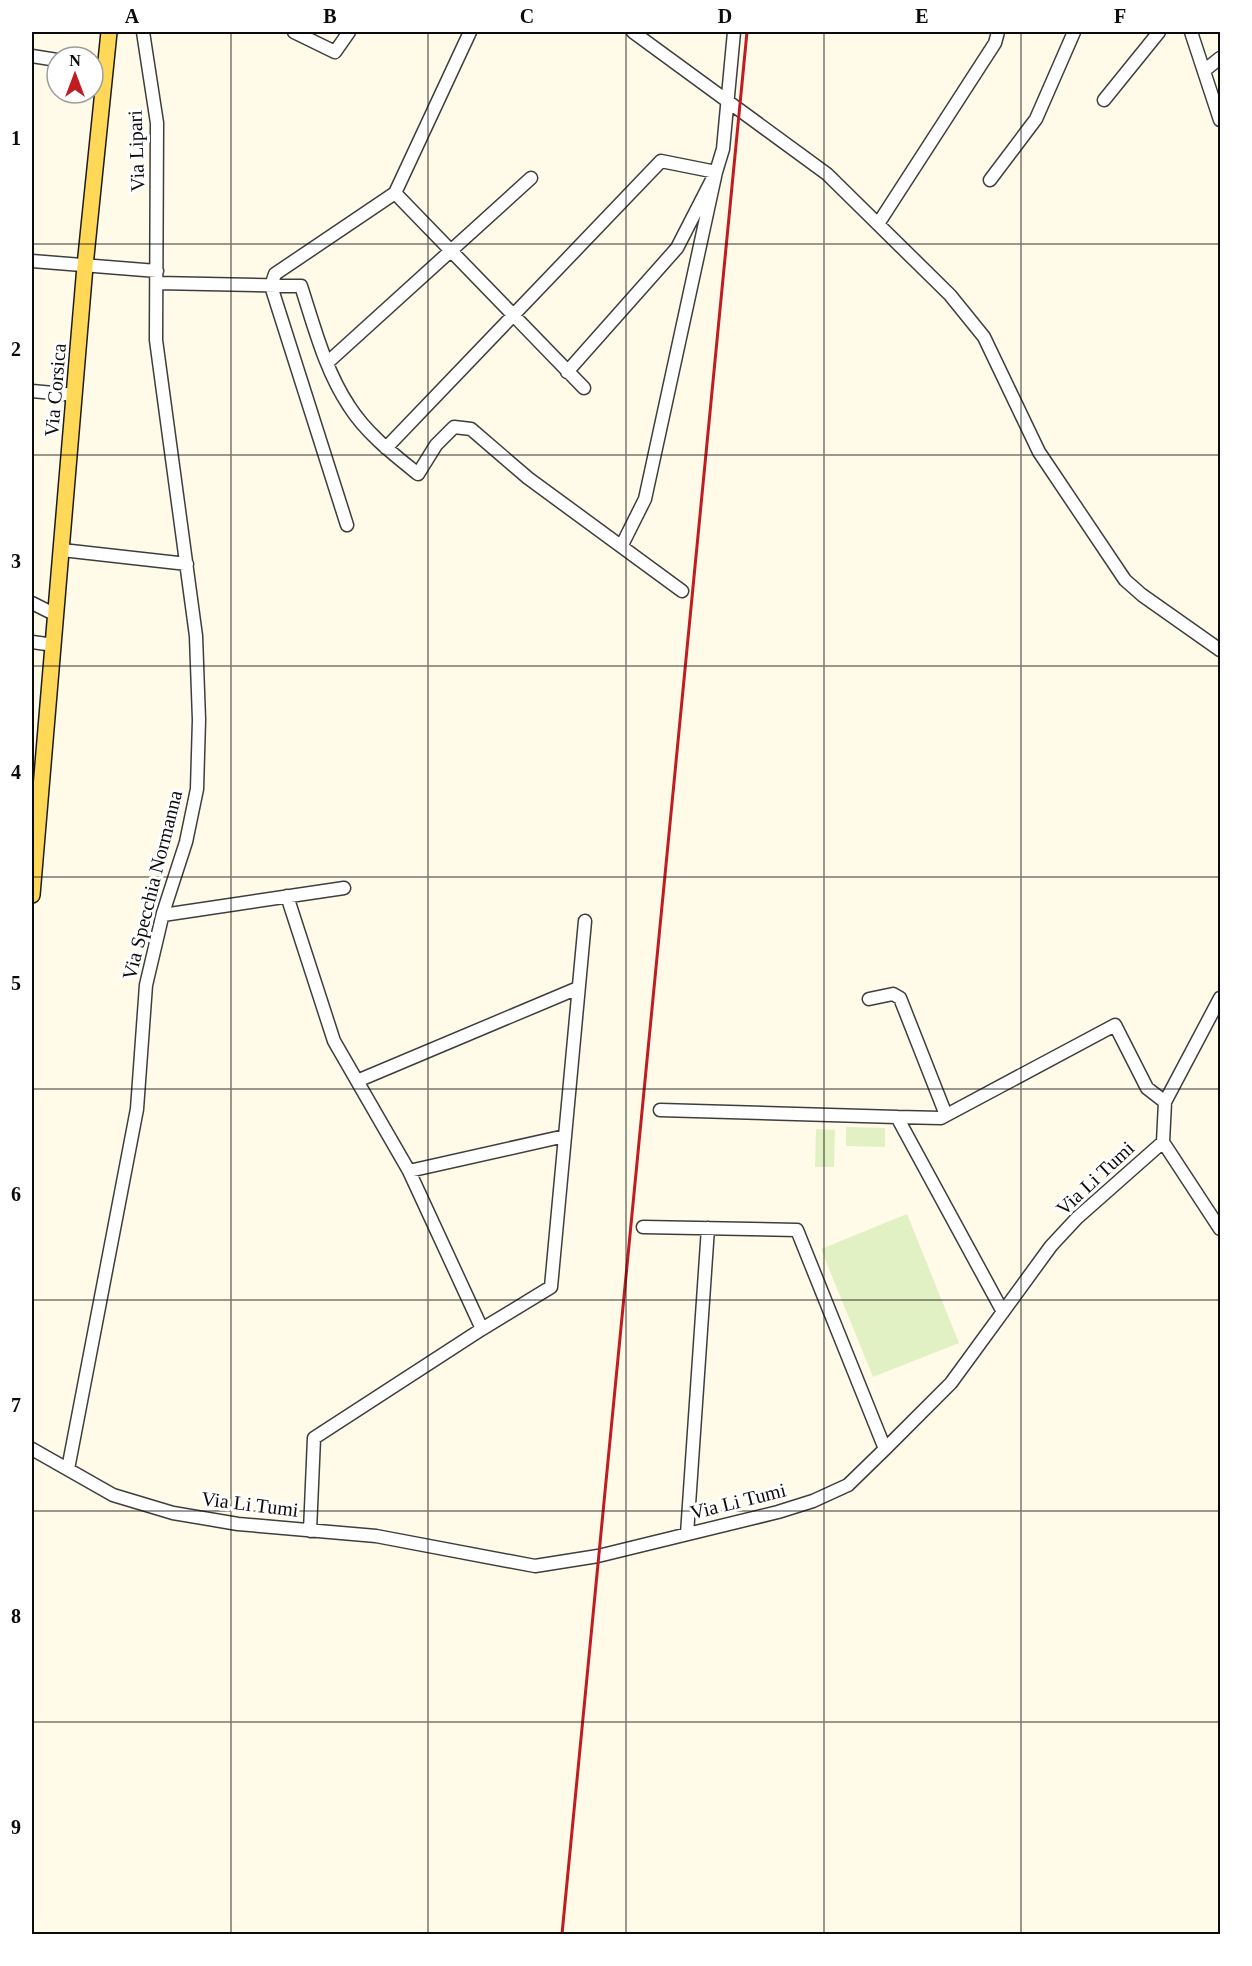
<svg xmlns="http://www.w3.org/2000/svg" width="1252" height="1966" font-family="'Times New Roman',serif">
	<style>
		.pitch { fill: #e1f1c3 }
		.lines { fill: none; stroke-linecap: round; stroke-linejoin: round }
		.minor-casing { stroke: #3e3e3e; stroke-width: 15 }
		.major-casing { stroke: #1c1c1c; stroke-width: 18 }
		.minor { stroke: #fff; stroke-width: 12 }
		.major { stroke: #ffd858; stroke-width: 15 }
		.rail { stroke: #c01d23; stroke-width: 3 }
		.grid { fill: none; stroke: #0b0b0b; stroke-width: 1.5; stroke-opacity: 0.55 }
		.labels { text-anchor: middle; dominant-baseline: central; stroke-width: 6; stroke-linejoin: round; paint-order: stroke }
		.street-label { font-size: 20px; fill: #0b0b0b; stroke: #fff }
		.neatline { fill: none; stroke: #0b0b0b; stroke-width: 2 }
		.grid-label { font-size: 20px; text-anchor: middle; font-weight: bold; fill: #0b0b0b }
	</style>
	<rect width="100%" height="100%" fill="#fffbe8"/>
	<!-- pitch -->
	<path class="pitch" d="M846,1127L885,1128V1147L846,1146Z
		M816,1129L835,1130L834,1167H815Z
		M907,1214L959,1343L873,1377L821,1249Z"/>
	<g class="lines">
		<!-- minor casing -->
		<g class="minor-casing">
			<path id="minor" d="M294,32L335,52L349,32
				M633,32L827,174L950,295L984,337L1039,452L1125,580L1142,595L1220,650
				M1191,32L1220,120
				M32,56L57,60
				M1205,70L1220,58
				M1104,100L1159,32
				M990,180L1036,119L1074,32
				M395,193L584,388
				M878,224L995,43L998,32
				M32,261L157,271
				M157,283L301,286C314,326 325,370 349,406C366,433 393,454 418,474L436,445L454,427L471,429L528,478L682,591
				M327,363L531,178
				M567,372L677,248L716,172L723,149L734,32
				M32,391L75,395
				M386,448L661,161L716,172L645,499L622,545
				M347,525L271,286L275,274L395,193L470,32
				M62,550L187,564
				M32,603L56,615
				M32,642L54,645
				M287,896L334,1041L409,1171L482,1329L314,1438L310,1531
				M163,915L344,888
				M869,999L893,994L900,998L946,1115
				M357,1081L578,988
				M660,1110L897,1117L1003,1312
				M897,1117L941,1118L1115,1025L1147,1088L1165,1102
				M1163,1142L1220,1229
				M409,1171L565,1136
				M643,1227L797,1230L885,1449
				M482,1329L551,1287L585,921
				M32,1449L113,1495L173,1513L238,1524L376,1536L535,1566L598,1556L778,1512L813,1501L848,1485L885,1449L951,1383L1051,1246L1077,1218L1163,1142L1165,1102L1220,998
				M68,1469L137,1109L146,985L163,913L186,842L197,789L199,720L196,636L156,340L157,123L143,32
				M687,1534L708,1228"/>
		</g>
		<!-- major casing -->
		<g class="major-casing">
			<path id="major" d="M32,895L85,266L109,32"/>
		</g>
		<!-- minor -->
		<use href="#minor" class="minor"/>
		<!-- major -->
		<use href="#major" class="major"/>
		<!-- rail -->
		<path class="rail" d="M562,1934L747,32"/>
	</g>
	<!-- grid -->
	<path class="grid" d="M231,32V1934M428,32V1934M626,32V1934M824,32V1934M1021,32V1934M32,244H1220M32,455H1220M32,666H1220M32,877H1220M32,1089H1220M32,1300H1220M32,1511H1220M32,1722H1220"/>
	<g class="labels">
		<!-- street labels -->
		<g class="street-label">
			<text transform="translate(136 151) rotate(-92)">Via Lipari</text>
			<text transform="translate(55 390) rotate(-85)">Via Corsica</text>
			<text transform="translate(152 885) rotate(-76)">Via Specchia Normanna</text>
			<text transform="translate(1095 1178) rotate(-43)">Via Li Tumi</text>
			<text transform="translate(738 1501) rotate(-14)">Via Li Tumi</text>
			<text transform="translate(250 1504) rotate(7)">Via Li Tumi</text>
		</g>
	</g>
	<!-- border -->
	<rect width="1252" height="1966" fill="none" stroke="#ffffff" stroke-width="66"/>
	<!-- north arrow -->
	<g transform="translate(75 75)"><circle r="28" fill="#ffffff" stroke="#9d9d9d" stroke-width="1.5"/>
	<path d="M0-4.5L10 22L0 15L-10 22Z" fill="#c01d23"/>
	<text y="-9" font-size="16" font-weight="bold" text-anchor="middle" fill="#0b0b0b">N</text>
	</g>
	<rect x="33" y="33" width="1186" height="1900" class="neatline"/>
	<g class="grid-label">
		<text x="132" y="23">A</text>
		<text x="330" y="23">B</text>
		<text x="527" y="23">C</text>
		<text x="725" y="23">D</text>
		<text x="922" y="23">E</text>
		<text x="1120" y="23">F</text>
		<text x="16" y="145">1</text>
		<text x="16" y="356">2</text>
		<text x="16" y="568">3</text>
		<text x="16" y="779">4</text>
		<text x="16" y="990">5</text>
		<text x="16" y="1201">6</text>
		<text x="16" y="1412">7</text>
		<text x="16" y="1623">8</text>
		<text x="16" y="1834">9</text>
	</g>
</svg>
